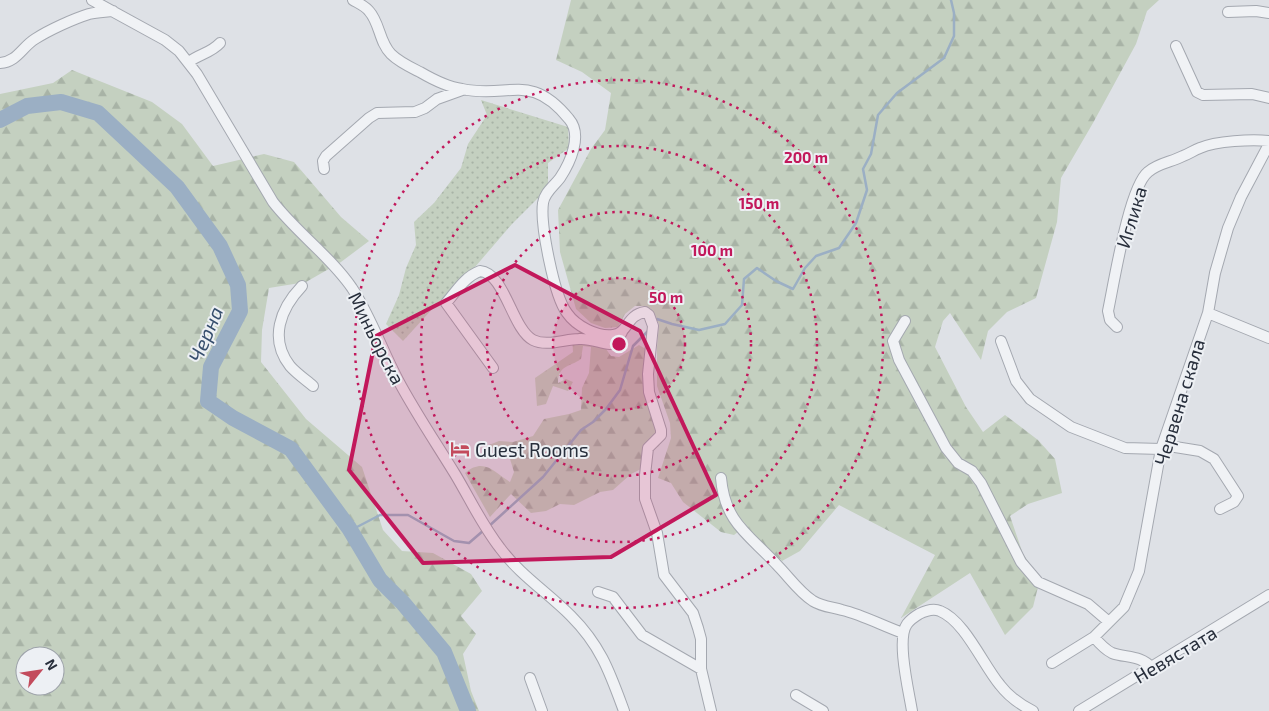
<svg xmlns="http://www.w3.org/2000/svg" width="1269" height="711" font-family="'Exo 2',sans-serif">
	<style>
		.grass { fill: url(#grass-dots) }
		.forest { fill: url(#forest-firs); fill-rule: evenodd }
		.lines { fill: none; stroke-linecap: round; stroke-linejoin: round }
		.stream { stroke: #9bafc4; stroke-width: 2.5 }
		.river { stroke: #9bafc4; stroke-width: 16 }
		.minor-casing { stroke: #a4a8b0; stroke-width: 12 }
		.minor { stroke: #f0f2f5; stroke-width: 10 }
		.marked { fill: #c2185b; fill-opacity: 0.2; stroke: #c2185b; stroke-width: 4; stroke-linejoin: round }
		.ring { fill: none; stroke: #c2185b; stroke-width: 2.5; stroke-dasharray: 2.5 5 }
		.labels { text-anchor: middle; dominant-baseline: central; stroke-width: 4; stroke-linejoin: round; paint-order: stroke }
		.street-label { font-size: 19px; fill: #282f3c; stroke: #edf0f4 }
		.poi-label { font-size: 19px; fill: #282f3c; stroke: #edf0f4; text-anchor: start }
		.water-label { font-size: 20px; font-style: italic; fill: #364e6d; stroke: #edf0f4 }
		.centre { fill: #c2185b; stroke: #edf0f4; stroke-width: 2.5 }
		.ring-label { font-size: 15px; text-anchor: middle; font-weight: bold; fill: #c2185b; stroke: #edf0f4; stroke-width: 4; stroke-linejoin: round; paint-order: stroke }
	</style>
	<defs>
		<pattern id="grass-dots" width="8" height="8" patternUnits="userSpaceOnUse" patternTransform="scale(1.25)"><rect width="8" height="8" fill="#c4d0c0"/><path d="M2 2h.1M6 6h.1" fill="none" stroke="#a8b3a6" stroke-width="1.8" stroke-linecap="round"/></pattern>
		<pattern id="forest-firs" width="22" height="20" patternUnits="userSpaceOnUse" patternTransform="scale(1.25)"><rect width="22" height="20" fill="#c4d0c0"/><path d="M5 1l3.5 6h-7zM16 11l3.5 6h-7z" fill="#a8b3a6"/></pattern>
	</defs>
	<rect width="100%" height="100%" fill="#dee1e6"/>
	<!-- grass -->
	<path class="grass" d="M481,100L568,127L569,148L548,163V188L512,224L475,267L435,306L403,341L386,324L399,295L406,268L416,245L414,222L434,203L461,168L468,144L487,115Z"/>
	<!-- forest -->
	<path class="forest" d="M571,0H1159L1147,11L1136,44L1093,123L1061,178L1057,222L1036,298L1007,312L988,331L981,360L950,313L943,321L935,347L966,407L983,432L1005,415L1038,440L1055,459L1062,493L1028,504L1010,516L1023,554L1040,579L1033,607L1005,635L970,573L901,618L935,555L839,505L800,551L782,561L744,527L734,535L721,532L683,502L671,483L658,478L671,438L670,423L657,386V347L659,324L654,313L645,306H635L625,314L618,327L605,328L591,323L576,309L560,252L558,210L591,149L605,130L611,93L582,72L556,60Z
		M72,70L152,102L182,124L213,166L264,154L294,162L341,217L369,241L341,262L306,282L269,288L262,330L261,362L306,419L362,467L383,530L402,551L433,553L471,574L482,591L461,616L476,634L463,654L471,691L479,711H0V94L53,83ZM25,656H55V686H25Z
		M584,330L606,349L611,356L619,357L639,345L649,351L648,370L662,437L659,446L652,450L641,469L631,474L613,490L600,492L574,505L560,504L546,511L531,513L511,494L490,517L465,473C484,457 494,472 510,482L514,472L510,459L500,455L489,445L499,441L513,442L533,436L544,419L569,414L581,410L582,388L589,373L591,347L583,346L581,359C570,367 558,365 558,383L566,379L573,382L568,391L553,386L546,404L537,406L535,378L573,352L572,336Z"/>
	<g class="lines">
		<!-- stream -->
		<path class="stream" d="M655,322L657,319L672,324L699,330L725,324L742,305L744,279L757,268L776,281L793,289L805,268L816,256L839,248L856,223L867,190L863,169L871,154L878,115L897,93L944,58L954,36V13L951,0
			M488,527L543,477L581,430L593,422L606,409L620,390L633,346L649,330
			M349,528H355L380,515H408L454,541L469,543L484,530"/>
		<!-- river -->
		<path class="river" d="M0,120L27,106L61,102L98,113L177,187L220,246L238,285L240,311L211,367L208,401L233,418L291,449L349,528L380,580L403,603L444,652L468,711"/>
		<!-- minor casing -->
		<g class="minor-casing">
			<path id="minor" d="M92,0L165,40L179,51L197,74L273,202C297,233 330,256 352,288C371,317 382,350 398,380C415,412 436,443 455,474C470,499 482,525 500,548C519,574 548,593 571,616C601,646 610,673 624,711
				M353,0C358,3 365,6 369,11C380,23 379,42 391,54C399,62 410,67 420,72C432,79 448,87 462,89C509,99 530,71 569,119C583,135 570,163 560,178C554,186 544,193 543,203C540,224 554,296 567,313C576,326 597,337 613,335C628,334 626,315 645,312L649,315L653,326L648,374L649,392L661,430V435L648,448L645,475V499L657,533L664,575L693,613L698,628L701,639V669L711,711
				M1228,12L1256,11L1269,13
				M1176,46L1197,92L1203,95L1252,94L1269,98
				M189,62C199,54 211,53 220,43
				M0,63C17,62 22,47 35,39C49,30 73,19 89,14C97,12 105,12 113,11
				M324,169L323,161L326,156L369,118L377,113L415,112L425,108L437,99L462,90
				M302,286C280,309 269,339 290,366C296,373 306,380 313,386
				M1208,313L1269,338
				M905,321L893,341L899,360L946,448L958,463L972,471L981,483L1021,562L1038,582L1088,604L1109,622
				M1117,327L1110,320L1108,311C1114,283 1129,187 1148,172C1158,163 1172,162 1183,156C1189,154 1194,150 1200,148C1216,141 1252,139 1269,141
				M1001,341L1016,381L1030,399L1071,427L1125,448L1161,449L1169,446L1200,451L1214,459L1238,496L1234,502L1220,509
				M493,368L446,303C456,292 464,277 480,271C505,273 512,329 533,340C547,347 565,339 579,339C590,338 600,343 610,344L618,339L622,332
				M721,478C725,524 750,535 778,566C789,577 799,592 813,601C823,607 832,607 842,610C863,615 883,626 903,633
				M598,592L613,597L642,635L701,669
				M1094,637C1099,643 1104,649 1112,653C1126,658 1141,655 1152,668
				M1052,663L1094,637L1124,607L1139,571L1161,449L1208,313L1215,273L1228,228L1241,197L1269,144
				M530,678L542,711
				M796,695L823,711
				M912,711C909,692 896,639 907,624C910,620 914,617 919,614C925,611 933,608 940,611C965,621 983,665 1000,685C1009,697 1021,705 1033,711
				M1079,711L1269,595"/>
		</g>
		<!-- minor -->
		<use href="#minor" class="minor"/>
	</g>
	<!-- marked area -->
	<path class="marked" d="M515,265L640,331L716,495L611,557L423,563L349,470L376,336Z"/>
	<!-- distance rings -->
	<circle cx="619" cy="344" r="66" fill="#c2185b" fill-opacity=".12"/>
	<g class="ring">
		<circle cx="619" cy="344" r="66"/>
		<circle cx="619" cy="344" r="132"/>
		<circle cx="619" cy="344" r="198"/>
		<circle cx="619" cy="344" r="264"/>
	</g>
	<!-- icons -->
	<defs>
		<g id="hotel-bare" transform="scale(1.5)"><path d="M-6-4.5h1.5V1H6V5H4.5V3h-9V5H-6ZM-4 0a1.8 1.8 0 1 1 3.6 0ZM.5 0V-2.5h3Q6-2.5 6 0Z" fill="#c34b5c" stroke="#edf0f4" stroke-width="2.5" paint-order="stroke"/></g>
	</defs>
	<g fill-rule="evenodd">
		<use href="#hotel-bare" x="460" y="449"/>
	</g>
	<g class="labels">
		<!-- street labels -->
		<g class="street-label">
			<text transform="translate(1131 217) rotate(-73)">Иглика</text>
			<text transform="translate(377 338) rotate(63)">Миньорска</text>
			<text transform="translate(1179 402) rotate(-73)">Червена скала</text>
			<text transform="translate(1175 654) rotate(-31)">Невястата</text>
		</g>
		<!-- poi labels -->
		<g class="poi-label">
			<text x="475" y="449">Guest Rooms</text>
		</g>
		<!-- water labels -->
		<g class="water-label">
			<text transform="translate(205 334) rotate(-67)">Черна</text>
		</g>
	</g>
	<circle cx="619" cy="344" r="8" class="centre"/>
	<g class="ring-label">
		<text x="806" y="163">200 m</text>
		<text x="759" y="209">150 m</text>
		<text x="712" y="256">100 m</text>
		<text x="666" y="303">50 m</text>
	</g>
	<!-- north arrow -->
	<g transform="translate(40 671) rotate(60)"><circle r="24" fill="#edf0f4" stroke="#9ea3aa"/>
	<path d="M0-4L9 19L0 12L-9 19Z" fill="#c34b5c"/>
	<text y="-8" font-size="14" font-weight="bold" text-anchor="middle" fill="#282f3c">N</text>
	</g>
</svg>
